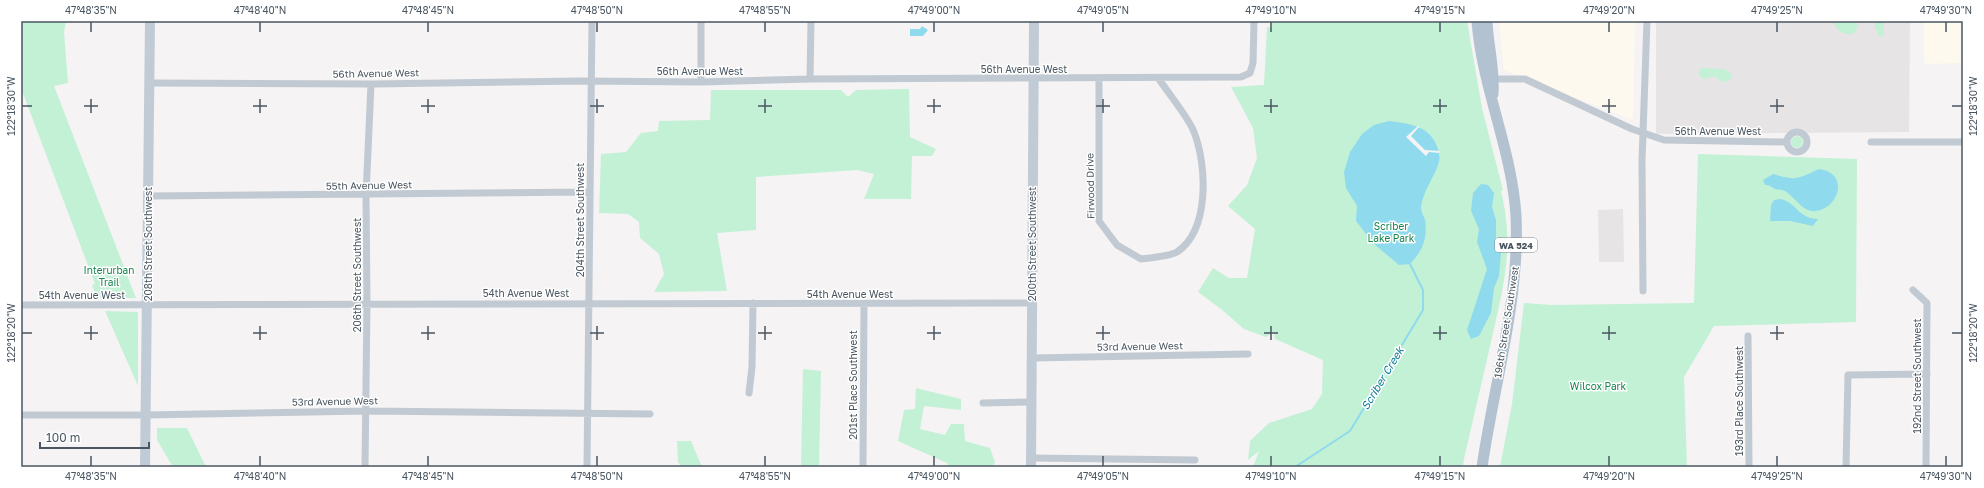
<svg xmlns="http://www.w3.org/2000/svg" width="1984" height="488" font-family="'Golos Text',sans-serif">
	<style>
		.commercial { fill: #fdf9ef }
		.education { fill: #e6e4e5 }
		.green { fill: #c3f1d5 }
		.water { fill: #90daee }
		.pier { fill: #f5f3f3 }
		.lines { fill: none; stroke-linecap: round; stroke-linejoin: round }
		.stream { stroke: #90daee; stroke-width: 2 }
		.street { stroke: #c1cad2; stroke-width: 7 }
		.secondary { stroke: #c1cbd6; stroke-width: 10 }
		.primary { stroke: #b3c2d1; stroke-width: 11 }
		.ticks { fill: none; stroke: #4a5661; stroke-width: 1.5 }
		.labels { text-anchor: middle; dominant-baseline: central; stroke-width: 3; stroke-linejoin: round; paint-order: stroke }
		.shield { fill: #fff; stroke: #808990; stroke-width: 1 }
		.shield-label { font-size: 9px; font-weight: bold; fill: #4a5661 }
		.street-label { font-size: 10px; fill: #4a5661; stroke: #fff }
		.park-label { font-size: 10px; fill: #17864f; stroke: #fff }
		.water-label { font-size: 11px; font-style: italic; fill: #0c7c9b; stroke: #fff }
		.neatline { fill: none; stroke: #4a5661; stroke-width: 1.5 }
		.ticks-label { font-size: 10px; text-anchor: middle; fill: #4a5661 }
	</style>
	<rect width="100%" height="100%" fill="#f5f3f3"/>
	<!-- commercial -->
	<path class="commercial" d="M1499,21H1635L1633,117L1630,119L1504,70Z
		M1924,21H1963V63L1924,64Z"/>
	<!-- education -->
	<path class="education" d="M1656,21H1910L1909,132L1656,134Z
		M1623,209L1624,262H1599L1598,210Z"/>
	<!-- green -->
	<path class="green" d="M21,21H66L64,32L68,83L54,86L136,298H102L96,296L92,285L95,284L21,88Z
		M1272,21H1467L1482,108L1503,190L1501,191C1515,248 1503,288 1491,342C1482,381 1473,420 1464,459L1463,467H1253L1259,451L1248,460L1250,441L1269,423L1312,409L1322,394L1323,360L1275,339L1274,332L1266,337L1244,329L1221,309L1198,292L1213,268L1229,278H1247L1255,229L1228,206L1247,185L1257,158L1253,128L1231,87L1264,85L1267,27L1272,28Z
		M1833,21H1856L1858,27L1853,34C1843,35 1836,30 1833,21Z
		M1875,21H1884V36H1878V30H1875Z
		M1701,68L1725,69L1731,74V79L1725,82L1719,80L1715,76L1703,79L1698,74Z
		M909,89L910,137L936,149L932,156H912L911,199H864L874,174L857,170L756,177V230L717,233L727,291L654,292L664,274L659,254L640,238L639,222L628,214L599,213L601,154L626,152L641,133L658,131L659,121L710,120L711,90H841L848,97L856,90Z
		M1791 142a6 6 0 1 1 12 0a6 6 0 1 1-12 0Z
		M1698,154L1857,159L1856,322L1714,326L1684,377L1687,467H1500L1512,404L1524,303L1552,305L1694,303Z
		M105,311L138,312V386Z
		M803,369L821,371L819,467H801Z
		M916,388L961,399V410L924,406L920,429L945,435L951,424H964L965,441L990,448L995,462L992,467H949L947,463L898,441L904,410L915,409Z
		M157,428H187L206,467H173L157,440Z
		M677,441H691L702,467H682L678,462Z"/>
	<!-- water -->
	<path class="water" d="M922,26L928,30L923,36H910V29H920Z
		M1389,121C1400,122 1412,124 1422,129C1434,134 1443,154 1438,165C1433,179 1422,193 1421,208C1421,212 1424,216 1425,220C1428,238 1422,252 1410,264L1399,265L1374,244L1356,221L1357,206L1346,188L1344,172L1350,152L1362,134L1374,125Z
		M1819,169C1850,173 1839,208 1816,211C1803,213 1795,197 1785,191C1781,189 1777,190 1773,188C1770,186 1770,185 1765,185L1763,180L1773,174C1797,181 1797,179 1819,169Z
		M1481,184L1488,185L1494,193L1492,207L1496,220V242L1501,253L1499,276L1494,288L1491,313L1479,336L1471,339L1467,330L1487,269L1477,242L1479,229L1471,211L1473,193Z
		M1780,199C1798,203 1797,218 1818,219L1813,226L1790,221H1770L1771,205L1774,200Z"/>
	<!-- pier -->
	<path class="pier" d="M1418,126L1419,127L1411,136L1425,150L1440,151L1439,153L1429,152L1426,156L1406,137Z"/>
	<g class="lines">
		<!-- stream -->
		<path class="stream" d="M1295,467L1350,431L1423,310V290L1410,264"/>
		<!-- street -->
		<path class="street" d="M810,79L811,21
			M1099,79V221L1117,245L1141,259C1150,258 1170,256 1177,252C1210,230 1207,165 1194,132C1189,118 1168,93 1159,79
			M1494,79H1525L1632,129L1664,140L1786,142
			M701,82V21
			M149,83L374,84L581,81L701,82L810,79L1241,77L1250,73L1253,63L1254,21
			M1787 142a10 10 0 1 1 20 0a10 10 0 1 1-20 0Z
			M1871,142H1963
			M149,196L589,192
			M1913,290L1927,303L1926,467
			M1643,291L1642,161L1647,21
			M21,305L1032,303
			M1748,336L1749,467
			M1032,358L1248,354
			M749,393L752,367L753,303
			M983,403L1031,402
			M21,415H146L367,411L650,414
			M1031,458L1195,460
			M365,467L367,303L366,195L371,84
			M587,467L592,21
			M863,467L864,304
			M1846,467L1848,375L1927,374"/>
		<!-- secondary -->
		<path class="secondary" d="M145,467L150,21
			M1031,467L1034,21"/>
		<!-- primary -->
		<path class="primary" d="M1477,21C1482,88 1512,149 1516,216C1520,300 1494,384 1482,467
			M1487,21C1488,46 1495,70 1493,94"/>
	</g>
	<!-- ticks -->
	<path class="ticks" d="M91,22V32M260,22V32M428,22V32M597,22V32M765,22V32M934,22V32M1103,22V32M1271,22V32M1440,22V32M1609,22V32M1777,22V32M1946,22V32M91,99V113M260,99V113M428,99V113M597,99V113M765,99V113M934,99V113M1103,99V113M1271,99V113M1440,99V113M1609,99V113M1777,99V113M22,106H32M84,106H98M253,106H267M421,106H435M590,106H604M758,106H772M927,106H941M1096,106H1110M1264,106H1278M1433,106H1447M1602,106H1616M1770,106H1784M1952,106H1962M91,326V340M260,326V340M428,326V340M597,326V340M765,326V340M934,326V340M1103,326V340M1271,326V340M1440,326V340M1609,326V340M1777,326V340M22,333H32M84,333H98M253,333H267M421,333H435M590,333H604M758,333H772M927,333H941M1096,333H1110M1264,333H1278M1433,333H1447M1602,333H1616M1770,333H1784M1952,333H1962M91,456V466M260,456V466M428,456V466M597,456V466M765,456V466M934,456V466M1103,456V466M1271,456V466M1440,456V466M1609,456V466M1777,456V466M1946,456V466"/>
	<g class="labels">
		<!-- shield labels -->
		<rect class="shield" x="1495" y="238" width="42" height="14" rx="3"/>
		<g class="shield-label">
			<text x="1516" y="245">WA 524</text>
		</g>
		<!-- street labels -->
		<g class="street-label">
			<text x="1024" y="69">56th Avenue West</text>
			<text x="700" y="71">56th Avenue West</text>
			<text transform="translate(376 73) rotate(-1)">56th Avenue West</text>
			<text x="1718" y="131">56th Avenue West</text>
			<text transform="translate(369 185) rotate(-1)">55th Avenue West</text>
			<text transform="translate(1090 186) rotate(-91)">Firwood Drive</text>
			<text transform="translate(580 220) rotate(-90)">204th Street Southwest</text>
			<text transform="translate(148 244) rotate(-90)">208th Street Southwest</text>
			<text transform="translate(1032 244) rotate(-90)">200th Street Southwest</text>
			<text transform="translate(357 275) rotate(-90)">206th Street Southwest</text>
			<text x="526" y="293">54th Avenue West</text>
			<text x="850" y="294">54th Avenue West</text>
			<text x="82" y="295">54th Avenue West</text>
			<text transform="translate(1506 322) rotate(-81)">196th Street Southwest</text>
			<text transform="translate(1140 346) rotate(-1)">53rd Avenue West</text>
			<text transform="translate(1917 376) rotate(-90)">192nd Street Southwest</text>
			<text transform="translate(853 385) rotate(-90)">201st Place Southwest</text>
			<text transform="translate(335 401) rotate(-1)">53rd Avenue West</text>
			<text transform="translate(1739 401) rotate(-90)">193rd Place Southwest</text>
		</g>
		<!-- park labels -->
		<g class="park-label">
			<text x="1391" y="226">Scriber<tspan x="1391" dy="12">Lake Park</tspan></text>
			<text x="109" y="270">Interurban<tspan x="109" dy="12">Trail</tspan></text>
			<text x="1598" y="386">Wilcox Park</text>
		</g>
		<!-- water labels -->
		<g class="water-label">
			<text transform="translate(1382 378) rotate(-59)">Scriber Creek</text>
		</g>
	</g>
	<!-- border -->
	<rect width="1984" height="488" fill="none" stroke="#ffffff" stroke-width="44"/>
	<!-- scale -->
	<path d="M40 442v6h109v-6" fill="none" stroke="#4a5661" stroke-width="2"/>
	<text x="46" y="442" font-size="12" fill="#4a5661" stroke="#ffffff" stroke-width="3" paint-order="stroke">100 m</text>
	<rect x="22" y="22" width="1940" height="444" class="neatline"/>
	<g class="ticks-label">
		<text x="91" y="14">47°48'35"N</text>
		<text x="260" y="14">47°48'40"N</text>
		<text x="428" y="14">47°48'45"N</text>
		<text x="597" y="14">47°48'50"N</text>
		<text x="765" y="14">47°48'55"N</text>
		<text x="934" y="14">47°49'00"N</text>
		<text x="1103" y="14">47°49'05"N</text>
		<text x="1271" y="14">47°49'10"N</text>
		<text x="1440" y="14">47°49'15"N</text>
		<text x="1609" y="14">47°49'20"N</text>
		<text x="1777" y="14">47°49'25"N</text>
		<text x="1946" y="14">47°49'30"N</text>
		<text transform="translate(1973 106) rotate(-90)" y="4">122°18'30"W</text>
		<text transform="translate(11 106) rotate(-90)" y="4">122°18'30"W</text>
		<text transform="translate(1973 333) rotate(-90)" y="4">122°18'20"W</text>
		<text transform="translate(11 333) rotate(-90)" y="4">122°18'20"W</text>
		<text x="91" y="480">47°48'35"N</text>
		<text x="260" y="480">47°48'40"N</text>
		<text x="428" y="480">47°48'45"N</text>
		<text x="597" y="480">47°48'50"N</text>
		<text x="765" y="480">47°48'55"N</text>
		<text x="934" y="480">47°49'00"N</text>
		<text x="1103" y="480">47°49'05"N</text>
		<text x="1271" y="480">47°49'10"N</text>
		<text x="1440" y="480">47°49'15"N</text>
		<text x="1609" y="480">47°49'20"N</text>
		<text x="1777" y="480">47°49'25"N</text>
		<text x="1946" y="480">47°49'30"N</text>
	</g>
</svg>
